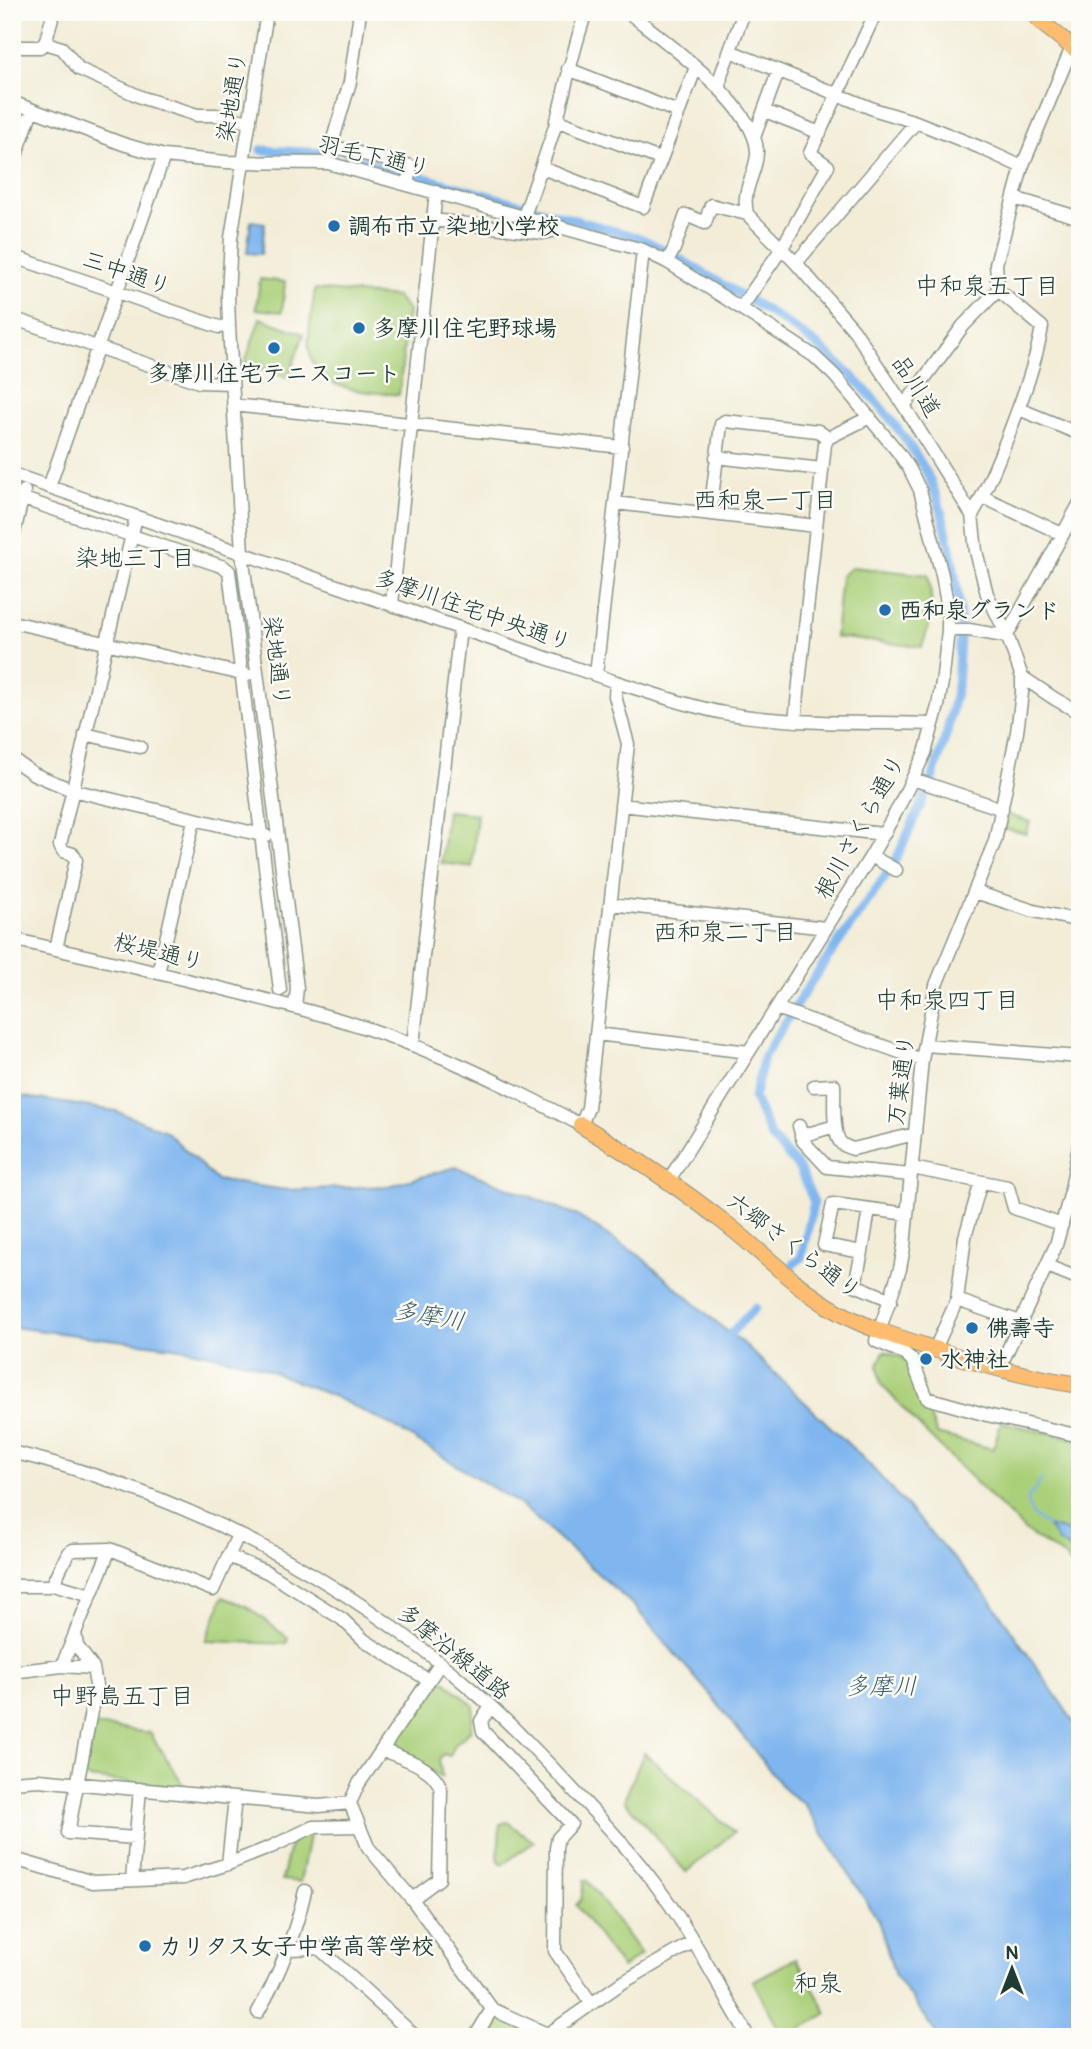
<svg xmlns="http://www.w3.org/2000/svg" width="1092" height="2049" font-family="Pangolin,'Klee One',sans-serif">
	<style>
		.green { fill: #abd07a; stroke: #658657; stroke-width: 2 }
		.water { fill: #80b6ef; stroke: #507a92; stroke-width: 2 }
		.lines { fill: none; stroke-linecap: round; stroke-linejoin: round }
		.stream { stroke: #80b6ef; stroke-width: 2.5 }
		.canal { stroke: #80b6ef; stroke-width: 9 }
		.minor-casing { stroke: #899586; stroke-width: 15 }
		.major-casing { stroke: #899586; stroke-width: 18 }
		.minor { stroke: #fff; stroke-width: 12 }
		.major { stroke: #fdbc6f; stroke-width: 16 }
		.poi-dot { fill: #1f6fb2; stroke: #fdfcf7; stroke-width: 2.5 }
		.labels { text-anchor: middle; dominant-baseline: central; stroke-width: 5; stroke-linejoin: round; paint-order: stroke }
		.street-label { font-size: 23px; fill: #1f3d34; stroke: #fdfcf7 }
		.poi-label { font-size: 23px; font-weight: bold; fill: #1f3d34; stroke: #fdfcf7; text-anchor: start }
		.neighbourhood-label { font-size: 24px; fill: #1f3d34; stroke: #fdfcf7 }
		.water-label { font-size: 24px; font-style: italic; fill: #3c616c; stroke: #fdfcf7 }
	</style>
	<rect width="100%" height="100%" fill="#fdfcf7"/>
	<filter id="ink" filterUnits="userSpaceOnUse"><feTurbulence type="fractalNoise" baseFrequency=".0143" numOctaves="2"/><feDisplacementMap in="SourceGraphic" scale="14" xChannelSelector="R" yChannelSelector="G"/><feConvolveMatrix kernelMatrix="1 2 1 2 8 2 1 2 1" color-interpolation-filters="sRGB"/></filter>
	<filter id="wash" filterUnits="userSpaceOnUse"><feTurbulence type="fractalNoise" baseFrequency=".00686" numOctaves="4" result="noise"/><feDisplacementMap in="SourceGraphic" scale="28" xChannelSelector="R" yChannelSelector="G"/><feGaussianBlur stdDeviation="1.57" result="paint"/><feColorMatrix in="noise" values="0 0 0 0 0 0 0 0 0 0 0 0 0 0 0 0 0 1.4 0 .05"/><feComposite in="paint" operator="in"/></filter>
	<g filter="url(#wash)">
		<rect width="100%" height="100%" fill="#f3edd8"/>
		<!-- green -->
		<path class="green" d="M260,279L285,282L282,312L256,309Z
			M315,289L397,297L408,310L399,395C366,391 314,393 309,349C307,330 313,308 315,289Z
			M260,318L304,334L288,378L245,363Z
			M852,567L928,575C934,606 932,617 922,647L835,637L841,576Z
			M447,811L477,814L472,867L441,863Z
			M1006,814L1030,822L1026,834L1003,828Z
			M884,1351L904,1358L909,1364L937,1434L993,1449L1001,1422L1080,1440V1575L1065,1557L1025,1531L921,1428L881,1384L878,1365Z
			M223,1597L246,1606L283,1634L288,1638L286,1644L206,1641Z
			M437,1674L474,1706L471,1730L455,1745L450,1756L443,1754L439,1759L442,1777H441L390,1746Z
			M94,1725L150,1733L185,1788L87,1778L84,1775Z
			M644,1753L734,1832L686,1872L624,1800Z
			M507,1822L534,1842L503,1864L498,1860L500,1824Z
			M310,1831L300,1882L282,1880L291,1841Z
			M587,1880L641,1954L622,1968L576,1905L581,1900L584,1881Z
			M796,1958L827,2013L788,2037H783L753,1981Z
			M495,2016L533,2034V2037H479L491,2017Z"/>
		<!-- water -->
		<path class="water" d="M251,221L265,223L261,254L247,253Z
			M12,1095L116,1111L166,1131L216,1180L287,1190L388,1186L456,1167L574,1214L640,1256L730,1334L742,1342L868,1463L990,1599L1080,1731V2037H939L895,1976L878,1920L804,1804L787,1792L712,1697L633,1605L522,1506L393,1426L335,1397L251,1363L181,1348L12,1327Z
			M1048,1526L1071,1532L1078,1539L1080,1555L1058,1542Z"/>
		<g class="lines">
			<!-- stream -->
			<path class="stream" d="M1042,1478L1035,1490L1028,1497C1026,1511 1036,1520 1048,1526"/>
			<!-- canal -->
			<path class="canal" d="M261,150L333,153
				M347,156L637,237C668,250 696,269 725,286C759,305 793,326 823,350C862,382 899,425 924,468C945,505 958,580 960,623
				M793,1264L801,1258L814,1202L799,1168L771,1137L754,1098L764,1056L809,985L895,862L932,780L947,732L957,687L960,637
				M730,1334L755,1308"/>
		</g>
	</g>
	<g filter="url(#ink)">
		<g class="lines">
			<!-- minor casing -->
			<g class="minor-casing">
				<path id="minor" d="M267,12L231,238L228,296L229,326L242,553L297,988L295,1007
					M628,12C663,40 755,105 757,151C758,166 747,182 746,197C745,203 746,208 747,214L796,263L854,330L904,406L972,515L976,551L987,594L1007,635L1022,677L1055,699L1080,713
					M45,43L54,12
					M12,47H40L45,43L62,48L79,69L143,98L197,115H216L250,122
					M730,51L876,110L916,122L979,147L1022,167L1072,47
					M568,69L678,112
					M720,88L721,75L744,12
					M12,102L123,144L164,156L226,162L328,163L643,250L667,262L725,298L814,356L835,376L898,452L909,468L920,490L942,575L948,609V630L943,676L938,706L925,753L896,812L871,856L669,1180
					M765,111L820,133
					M556,120L660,159
					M755,135L778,72
					M331,146L350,82L360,12
					M330,152L331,146L411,166L407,184
					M12,167L32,110
					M542,168L643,207L696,67
					M1014,198L1080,218
					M524,216C535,185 546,155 556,123C566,86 573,49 586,12
					M433,220L543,233L552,231L556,225
					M12,256L219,327L229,326
					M667,262L674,249L686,215L705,223L711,205L747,214
					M796,263L916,122
					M741,308L782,248L828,166L810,153L876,12
					M12,318L199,382L231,383
					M233,405L622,447
					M904,406L963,326L998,290L996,264L1022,167
					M1019,409L1080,434
					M1075,432L1080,415
					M716,457L822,469
					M12,474L616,682C651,693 687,706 724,713C793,725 864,722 933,724
					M49,487L164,156
					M12,495L224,567L229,571L280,990
					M983,497L1062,534
					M615,503L816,526
					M710,514L721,424L725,421L818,431L828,438
					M972,515C987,490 997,463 1008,436C1022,399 1035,366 1042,327L998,290
					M12,541L24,491
					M392,604L436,192
					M12,622L247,675
					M948,630H969L1004,636L1007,635L1080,503
					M596,675L643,250
					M1022,677V693L1017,732L995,841L936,985L922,1060L904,1247L900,1269L876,1341L904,1353L912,1360L927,1398L987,1415L1080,1436
					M795,721L825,444L828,438L870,417
					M85,734L140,747
					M12,759L34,774L72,790L266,836
					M913,779L1002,809
					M621,805L883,834
					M871,856L896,870
					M975,892L1034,911L1080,921
					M610,904L826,928
					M12,939C88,956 164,974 240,993C281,1004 323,1014 363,1027C439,1052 510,1087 581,1125L588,1108L628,744L615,696L616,682
					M56,949L76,860L73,854L63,851L60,845L136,517
					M158,973L194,820
					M776,1008L922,1060
					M596,1034L749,1052
					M413,1045L460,628
					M925,1045L1080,1057
					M814,1086L834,1085C835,1099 831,1135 842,1144C845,1146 849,1148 853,1149L915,1134
					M799,1126L803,1141L827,1167L911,1175
					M801,1136L835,1126
					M912,1168L1008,1187L1014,1208L1062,1225
					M862,1252L869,1210
					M1047,1266L1080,1279
					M891,1300L855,1285L862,1252L824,1245L833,1204L907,1214
					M957,1300L1020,1322
					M935,1349L957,1300L965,1237L981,1182
					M999,1369L1056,1245L1070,1195L1080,1140
					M12,1452C183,1493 345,1578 477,1694C508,1721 536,1750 564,1780C599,1817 634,1854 664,1896C693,1936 716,1981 741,2023L748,2037
					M110,1549L75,1633L77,1646L93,1668L96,1685L68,1833L136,1838
					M228,1556L267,1572L342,1619L364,1640L428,1680
					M12,1586H49L53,1584
					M91,1595L53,1584L68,1553L73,1550L110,1549L213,1590L238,1535
					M440,1664L358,1785L350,1803L368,1847L412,1899L492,2009L547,2034
					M62,1666L75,1634
					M12,1672L62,1666L93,1668
					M491,1707L481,1721L483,1731L571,1824L558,1838L556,1847L555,1951L591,2003
					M382,1750C402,1758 436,1767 441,1790L439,1879L412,1899
					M12,1782L39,1780L319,1806L350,1803
					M14,1859L93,1882L183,1878L228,1864L271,1847L313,1827L359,1826
					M228,1864L235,1798
					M132,1880L140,1789
					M288,1949L319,1948L416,2037
					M258,2012C280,1974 295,1934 305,1891
					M475,2037L492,2009
					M544,2037L620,1984L693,1942"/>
			</g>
			<!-- major casing -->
			<g class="major-casing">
				<path id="major" d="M1032,12L1042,23L1080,53
					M581,1125C631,1155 679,1187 725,1223C760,1250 791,1283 828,1306C860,1326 896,1337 931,1348C980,1364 1028,1378 1080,1385"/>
			</g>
			<!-- minor -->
			<use href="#minor" class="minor"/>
			<!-- major -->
			<use href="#major" class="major"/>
		</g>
	</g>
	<!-- markers -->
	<g class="poi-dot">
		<circle cx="334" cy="226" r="7"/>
		<circle cx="359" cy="328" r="7"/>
		<circle cx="274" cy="348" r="7"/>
		<circle cx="885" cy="610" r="7"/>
		<circle cx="972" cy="1328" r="7"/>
		<circle cx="926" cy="1359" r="7"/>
		<circle cx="145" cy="1946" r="7"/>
	</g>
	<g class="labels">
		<!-- street labels -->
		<g class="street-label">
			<text transform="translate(232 97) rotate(-81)">染地通り</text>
			<text transform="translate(374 156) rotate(13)">羽毛下通り</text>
			<text transform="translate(127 273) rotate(19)">三中通り</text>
			<text transform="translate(916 386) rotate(57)">品川道</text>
			<text transform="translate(473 610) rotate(19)">多摩川住宅中央通り</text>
			<text transform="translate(277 661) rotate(83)">染地通り</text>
			<text transform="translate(860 827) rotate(-61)">根川さくら通り</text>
			<text transform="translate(159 952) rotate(14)">桜堤通り</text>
			<text transform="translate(901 1080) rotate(-83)">万葉通り</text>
			<text transform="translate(794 1246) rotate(37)">六郷さくら通り</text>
			<text transform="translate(454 1652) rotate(39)">多摩沿線道路</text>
		</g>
		<!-- poi labels -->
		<g class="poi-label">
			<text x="348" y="226">調布市立 染地小学校</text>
			<text x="373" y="328">多摩川住宅野球場</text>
			<text x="274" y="373" text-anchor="middle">多摩川住宅テニスコート</text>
			<text x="899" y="610">西和泉グランド</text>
			<text x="986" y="1328">佛壽寺</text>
			<text x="940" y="1359">水神社</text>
			<text x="159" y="1946">カリタス女子中学高等学校</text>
		</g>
		<!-- neighbourhood labels -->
		<g class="neighbourhood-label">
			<text x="987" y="286">中和泉五丁目</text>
			<text x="765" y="500">西和泉一丁目</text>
			<text x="135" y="558">染地三丁目</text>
			<text x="725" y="932">西和泉二丁目</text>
			<text x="947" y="1000">中和泉四丁目</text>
			<text x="122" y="1696">中野島五丁目</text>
			<text x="818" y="1983">和泉</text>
		</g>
		<!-- water labels -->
		<g class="water-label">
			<text transform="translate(429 1316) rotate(10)">多摩川</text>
			<text x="881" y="1686">多摩川</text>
		</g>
	</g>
	<!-- margin -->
	<rect width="1092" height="2049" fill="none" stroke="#fdfcf7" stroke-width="42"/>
	<!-- north arrow -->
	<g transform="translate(1012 1969)" stroke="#fdfcf7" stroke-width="5" paint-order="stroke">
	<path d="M0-5L12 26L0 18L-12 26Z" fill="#1f3d34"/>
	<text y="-10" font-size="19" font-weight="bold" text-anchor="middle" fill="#1f3d34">N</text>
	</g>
</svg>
